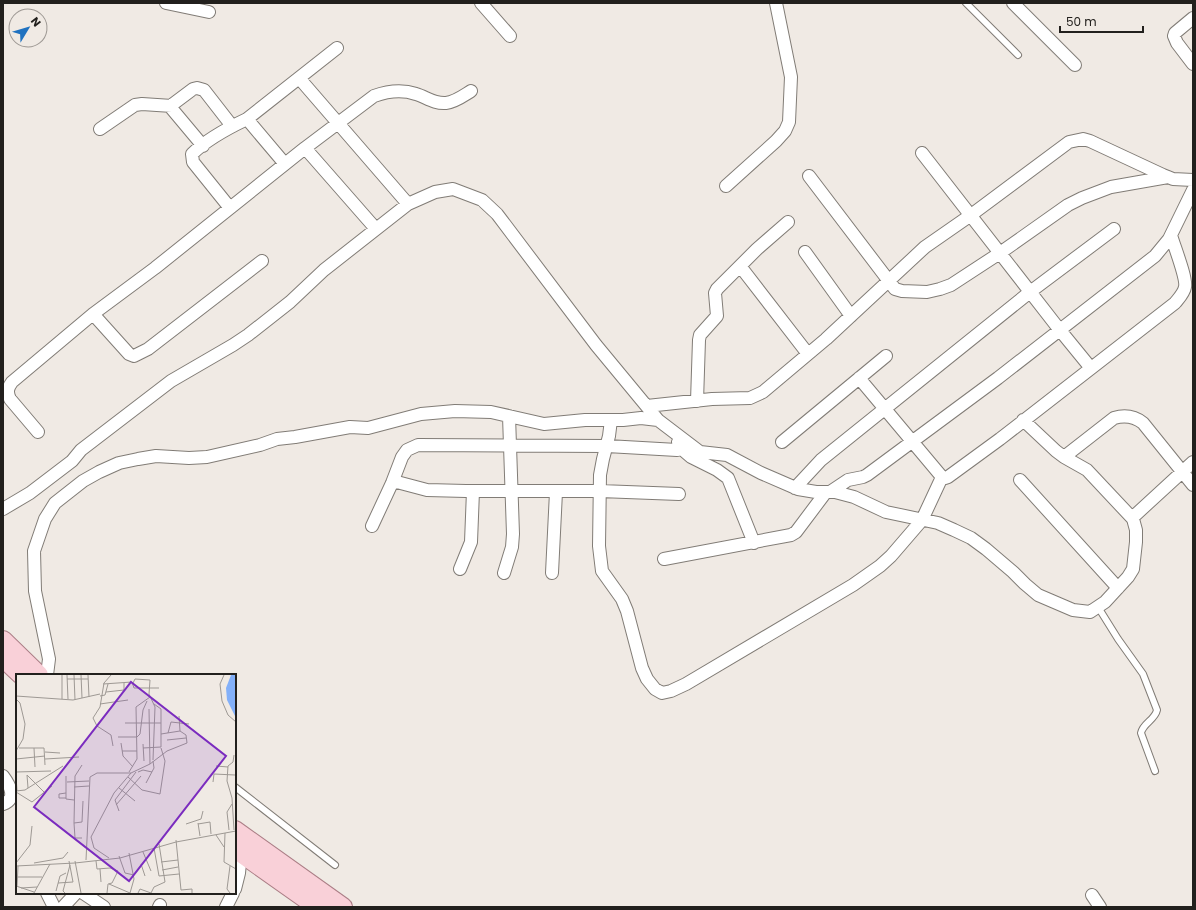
<svg xmlns="http://www.w3.org/2000/svg" width="1196" height="910" font-family="Poppins,sans-serif">
	<style>
		.lines { fill: none; stroke-linecap: round; stroke-linejoin: round }
		.lane-casing { stroke: #817c76; stroke-width: 8 }
		.street-casing { stroke: #817c76; stroke-width: 14 }
		.primary-casing { stroke: #ab7e86; stroke-width: 20 }
		.lane { stroke: #fff; stroke-width: 6 }
		.street { stroke: #fff; stroke-width: 12 }
		.primary { stroke: #f9d0d8; stroke-width: 18 }
		.inset-road { fill: none; stroke: #9e9994; stroke-width: 1 }
		.view { fill: #7b2cbf; fill-opacity: 0.15; stroke: #7b2cbf; stroke-width: 2 }
		.inset-edge { fill: none; stroke: #22201d; stroke-width: 2 }
	</style>
	<rect width="100%" height="100%" fill="#f0eae4"/>
	<g class="lines">
		<!-- lane casing -->
		<g class="lane-casing">
			<path id="lane" d="M966,3L1018,55
				M1098,607L1118,639L1143,674L1157,710C1155,720 1143,723 1141,733L1155,771
				M235,787L335,865"/>
		</g>
		<!-- street casing -->
		<g class="street-casing">
			<path id="street" d="M166,3L209,12
				M481,3L510,36
				M1013,3L1075,65
				M1193,18L1175,33L1174,36L1177,43L1193,64
				M299,78L408,204
				M247,119L285,164
				M100,129L135,105L142,104L172,106
				M203,146L172,109L173,104L193,89L197,88L204,90L232,126
				M305,148L376,229
				M922,153L1059,329L1090,367
				M809,176L895,289L902,291L927,292L940,289L951,285L1000,253L1068,205L1082,198L1111,187L1168,177
				M726,186L776,141L785,131L789,122L791,77L776,3
				M230,208L193,162L192,154C207,139 228,128 247,119L337,48
				M805,252L851,316
				M740,266L808,354
				M93,314L129,354L134,356L148,349L262,261
				M859,378L942,477L945,478L948,477L1000,439L1175,303C1179,298 1184,293 1185,287C1187,278 1174,246 1171,235
				M697,401L699,340L700,335L717,316L715,293L717,289L757,249L788,222
				M647,406L712,399L750,398L763,392L826,339L925,247L971,215L1069,142L1083,139L1090,141L1163,175L1173,179L1193,180
				M611,420L609,436L603,459L600,475L599,546L602,571L622,599L627,611L642,668L647,679L655,689L662,693L671,691L686,684L853,585L880,566L891,556L922,520L942,477
				M38,432L10,399C7,392 7,389 12,382L93,314L155,268L305,148L374,96C388,91 401,89 416,94C426,97 434,104 446,103C455,102 463,96 471,91
				M678,442L684,451L691,457L717,470L728,478L754,543
				M782,442L886,356
				M1064,457L1114,418C1124,415 1134,416 1143,423L1193,485
				M1020,480L1118,588
				M393,481L427,490L466,491H600L679,494
				M795,488L821,460L1030,292L1114,229
				M830,492L848,480L863,477L867,475L998,378L1155,256L1169,239L1193,190
				M3,509L30,493L72,461L81,450L171,381L233,345L248,335L290,302L324,270L408,204L435,192L453,189L482,200L497,214L596,345L658,420
				M1132,518L1193,462
				M372,526L392,483L402,457L407,450L418,445L607,446L677,450L682,449
				M664,559L791,535L796,532L826,492
				M460,569L471,542L473,491
				M504,573L512,547L513,534L509,416
				M552,573L556,492
				M47,675L49,659L35,591L34,551L45,519L55,503L83,481L99,472L119,463L138,459L156,456L189,458L207,457L260,445L277,439L295,437L350,427L368,428L421,414L455,411L491,412L544,424L585,420H623L641,418L658,420L700,452L727,455L761,473L798,489L816,492H835L854,497L886,512L938,523L954,530L971,538L986,549L1013,572L1025,584L1038,595L1073,610L1090,612L1105,602L1128,577L1133,569L1136,542V530L1133,519L1087,470L1064,457L1056,451L1023,420
				M3,776C9,784 18,799 3,804
				M235,889L239,873L241,853
				M47,893L54,907
				M83,893L104,907
				M1092,895L1100,907
				M63,907L76,893
				M159,907L160,905
				M226,907L233,893"/>
		</g>
		<!-- primary casing -->
		<g class="primary-casing">
			<path id="primary" d="M3,640L39,675
				M3,658L21,675
				M235,830L343,907
				M235,849L317,907"/>
		</g>
		<!-- lane -->
		<use href="#lane" class="lane"/>
		<!-- street -->
		<use href="#street" class="street"/>
		<!-- primary -->
		<use href="#primary" class="primary"/>
	</g>
	<!-- overview -->
	<g transform="translate(16 674)">
		<rect width="220" height="220" fill="#f0eae4"/>
		<path d="M215,1H220V44L211,26L210,14Z" fill="#83b0f9"/>
		<path class="inset-road" d="M46,1V25M51,1L52,25M58,1L59,26M65,1L66,24M72,1L73,23M95,1L88,9L84,33L77,44L81,52L95,61L97,72M208,1L204,10L206,27L212,41L220,48M51,5H72M117,9L119,5L134,6L133,20L139,33L137,86M87,10L116,8L118,14H143M90,18L108,16V9M0,22L57,26L84,20M84,22L89,21L92,10M0,25L4,29L9,50L7,65L0,77M84,30L112,26M133,35L134,90M163,42L164,57M109,49H145M152,59L155,48L173,50M102,63H121L124,60L127,36L131,27M151,66L170,64M105,69L107,82L117,93M127,70L128,87M3,74H28L29,91M18,74L19,93M127,74L145,73V35L138,30M106,77H121M29,78L44,79M218,81L217,88L212,92L211,107L216,124L218,156M0,85L29,82M29,85L63,83M66,91L59,102L58,149L59,164H66M200,92L212,93M0,98L35,97M113,98L121,85L120,33L134,23M122,98L127,96L136,98M11,101L29,119M11,101L12,114M0,102L1,117M50,102V125L58,126M112,103L126,116L144,120L149,87L145,74M51,108L73,107M197,108L198,100L219,101M130,109L138,94L137,87M58,113L73,112M103,114L119,127M0,117L9,116L47,92M0,118L16,128L36,112M50,124H43V120L50,119M100,131L125,102M103,137L99,126L120,98M58,149L66,148L67,127M182,149L184,162M170,150L185,145L187,137M182,150L194,148L195,160M213,156L211,138L216,130M209,159L208,188L220,195M200,161L208,173M160,166L165,216L176,215V219M138,174L143,202L163,200M127,178L135,197M113,179L118,205L114,219M103,182L109,199L118,201M93,184L78,174L75,163L98,119L115,99L134,90L151,77L171,69L170,61L164,57L145,60M70,186L74,103L81,99H115M59,187L65,219M80,187L81,195L94,194L102,197L96,209L92,210L91,219M145,188L162,186M0,189L14,171L16,152M18,189L47,184L52,178M125,190L129,202M0,192L59,189L104,184L160,168L220,157M214,192L211,215L214,219M84,195L85,208M146,196L162,193M0,203H26M42,209L57,208L53,187M93,210L114,219M0,212L18,218M1,213L2,192M5,214L21,213M40,217L44,202L50,199M18,219L34,190M49,219L47,217L54,191M122,219L124,215L135,219M135,219L138,213L149,208L143,170"/>
		<path class="view" d="M115,8L210,82L113,207L18,133Z"/>
		<rect width="220" height="220" class="inset-edge"/>
	</g>
	<!-- border -->
	<rect width="1196" height="910" fill="none" stroke="#22201d" stroke-width="8"/>
	<!-- north arrow -->
	<g transform="translate(28 28) rotate(52)"><circle r="19" fill="#f0eae4" stroke="#9e9994"/>
	<path d="M0-3L7 15L0 10L-7 15Z" fill="#2072c0"/>
	<text y="-6" font-size="11" font-weight="bold" text-anchor="middle" fill="#22201d">N</text>
	</g>
	<!-- scale -->
	<path d="M1060 26v6h83v-6" fill="none" stroke="#22201d" stroke-width="2"/>
	<text x="1066" y="26" font-size="12" fill="#22201d" stroke="#f0eae4" stroke-width="3" paint-order="stroke">50 m</text>
</svg>
